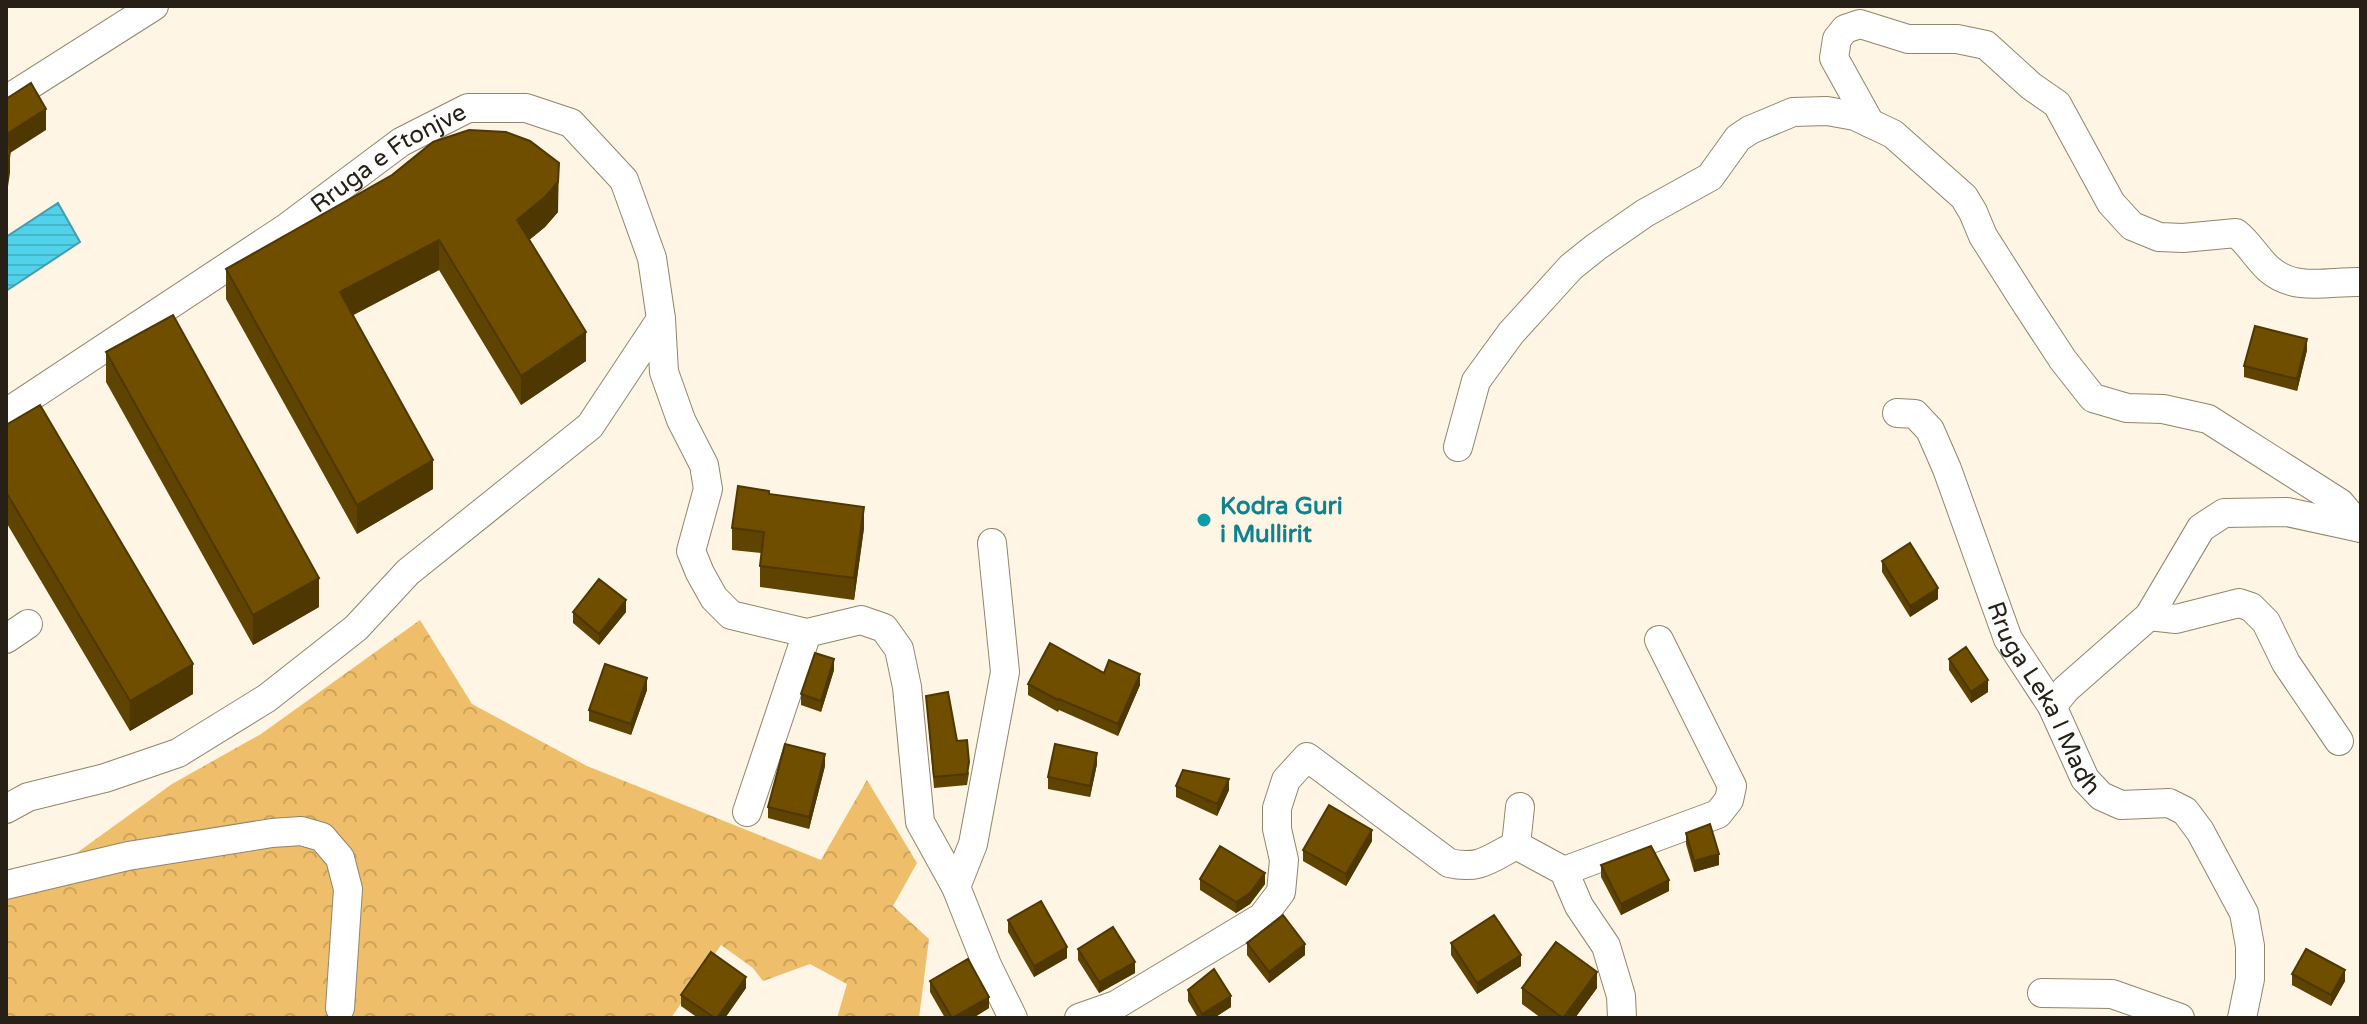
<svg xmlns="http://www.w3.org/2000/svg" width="2367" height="1024" font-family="'Varela Round',sans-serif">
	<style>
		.forest { fill: url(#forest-crowns) }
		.water { fill: url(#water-rules); stroke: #449dab; stroke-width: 2 }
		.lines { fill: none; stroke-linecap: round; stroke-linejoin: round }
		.minor-casing { stroke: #93846b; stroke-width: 30 }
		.minor { stroke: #fff; stroke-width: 28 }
		.wall { fill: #5f4300 }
		.shaded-wall { fill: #4e3700 }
		.building { fill: #6f4e00; stroke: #4e3700; stroke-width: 2 }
		.culture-dot { fill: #0f9aa8; stroke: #fef5e4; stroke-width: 3 }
		.labels { text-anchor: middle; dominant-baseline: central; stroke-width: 8; stroke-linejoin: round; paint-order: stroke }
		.street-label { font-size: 24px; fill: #262016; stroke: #fef5e4 }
		.culture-label { font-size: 24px; font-weight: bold; fill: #0d838f; stroke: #fef5e4; text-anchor: start }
	</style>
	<defs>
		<pattern id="forest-crowns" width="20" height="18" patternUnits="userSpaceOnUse" patternTransform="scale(2)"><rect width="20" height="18" fill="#eebe6a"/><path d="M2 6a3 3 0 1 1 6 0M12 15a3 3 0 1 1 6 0" fill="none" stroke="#cca35b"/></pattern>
		<pattern id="water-rules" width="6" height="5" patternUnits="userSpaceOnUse" patternTransform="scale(2)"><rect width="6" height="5" fill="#51d2eb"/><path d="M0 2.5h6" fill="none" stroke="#46b4c9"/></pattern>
	</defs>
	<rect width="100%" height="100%" fill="#fef5e4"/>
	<!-- forest -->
	<path class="forest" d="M420,620L472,704L587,766L821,860L867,780L917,863L893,906L929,939L919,1018H837L847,984L810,964L763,981L753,968L721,945L671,1018H6V894L67,860L172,784L261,734Z"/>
	<!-- water -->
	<path class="water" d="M58,203L80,242L6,291V237Z"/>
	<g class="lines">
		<!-- minor casing -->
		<g class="minor-casing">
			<g id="minor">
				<path d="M6,100L154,6"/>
				<path d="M1870,123L1834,58L1837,39L1845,29L1860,24L1908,39H1957L1986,45L2031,86L2057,104L2111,203L2132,226L2159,237L2183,238L2236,233C2250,244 2257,259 2270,270C2296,292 2330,281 2361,282"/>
				<path id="s1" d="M6,413L286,228L401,142L468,108H526L571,123L624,180L652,258L661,319L664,372L681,420L704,465L708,489L691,551L700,573L714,598L731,615L807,633L861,620L884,628L899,649L907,687L920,822L956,887L987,965L1013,1018"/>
				<path id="s2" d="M1897,413L1915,414L1930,430L1947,469L2008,639L2052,706L2085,779L2101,796L2121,805L2169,803L2185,811L2200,831L2244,913L2250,946V979L2242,1018"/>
				<path d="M1458,447L1476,381L1511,333L1571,267L1596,247L1645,213L1710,177L1738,138L1750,130L1793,112L1827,111L1855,116L1893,134L1964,197L1973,212L1983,236L2023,299L2063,360L2093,398L2127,408L2163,409L2208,419L2340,503L2361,528"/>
				<path d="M2149,616L2176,619L2239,603L2251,607L2266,622L2286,663L2339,741"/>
				<path d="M6,639L28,624"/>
				<path d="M2052,706L2066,689L2149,616L2201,528L2224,513L2287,512L2361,528"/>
				<path d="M1520,807L1516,845L1564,871L1579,906L1606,946L1621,996L1622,1018"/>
				<path d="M6,809L28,797L105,778L178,753L267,698L356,628L408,572L590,426L661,319"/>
				<path d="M747,812L807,633"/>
				<path d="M1564,871L1718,814L1729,800L1732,786L1659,640"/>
				<path d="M6,885L128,856L272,833L301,831L322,837L340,858L348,889L340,1008"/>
				<path d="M956,887L973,844L1005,672L992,543"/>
				<path d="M2042,993L2112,994L2180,1018"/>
				<path d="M1079,1018L1116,1005L1262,917L1281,892L1284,860L1277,829V808L1286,780L1307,757L1449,863C1479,870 1490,859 1516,845"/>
			</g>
		</g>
		<!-- minor -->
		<use href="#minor" class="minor"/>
	</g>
	<!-- wall -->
	<path class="wall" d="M558,212L545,227L529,240L586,361L521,405L439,270L353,315L433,489L357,534L226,299V269Z
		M2307,350L2297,391L2244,377V366Z
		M106,352L319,607L253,645L106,382Z
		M6,425L193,694L130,731L6,522Z
		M769,494L864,528L854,600L760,587V566L761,553L732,550V528Z
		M1882,561L1938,599L1910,617L1882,572Z
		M573,612H626L599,645L573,623Z
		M1949,659L1988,692L1971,703L1949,670Z
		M834,670L821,712L801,705V694Z
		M1104,673L1140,685L1118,736L1059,710L1058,712L1028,695V684Z
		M647,690L631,735L589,721V710Z
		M926,696L957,741L969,773L967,785L934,788Z
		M1097,764L1090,797L1048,789V777Z
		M825,766L809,829L768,818V807Z
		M1176,786L1229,790L1217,816L1176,797Z
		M1686,833L1719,865L1694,872L1686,844Z
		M1372,841L1346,886L1303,861V850Z
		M1601,865L1669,891L1621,915L1601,877Z
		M1200,879L1265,884L1250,904L1236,913L1200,890Z
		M1008,920L1067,958L1034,977L1008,932Z
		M1247,943L1305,955L1269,983L1247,955Z
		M1451,943L1521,966L1477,994L1451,955Z
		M1078,949L1135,973L1099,993L1078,960Z
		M2292,974L2345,981L2331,1006L2292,985Z
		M930,981L989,1008L973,1018H945L930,992Z
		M746,988L725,1018H698L681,1006V995Z
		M1522,988H1597L1575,1018H1541L1522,1004Z
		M1188,990L1231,1007L1214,1018H1198L1188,1001Z"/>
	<!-- shaded-wall -->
	<path class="shaded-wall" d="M46,109V130L10,153V173L6,200L7,134Z
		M559,163L558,212L545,227L517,250V220Z
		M439,240V270L340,322V292Z
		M586,332V361L521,405V376Z
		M2307,339V350L2297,391V379Z
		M433,460V489L357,534V505Z
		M864,507V528L854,600V578Z
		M319,578V607L253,645V615Z
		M1938,588V599L1910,617V606Z
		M626,600V612L599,645V634Z
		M834,659V670L821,712V701Z
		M193,664V694L130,731V701Z
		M1140,674V685L1118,736V724Z
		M647,678V690L631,735V724Z
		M1988,680V692L1971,703V692Z
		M1097,753V764L1090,797V786Z
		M825,754V766L809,829V817Z
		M1229,779V790L1217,816V804Z
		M1372,830V841L1346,886V874Z
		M1719,854V865L1694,872V861Z
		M1265,873V884L1250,904L1236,913V902Z
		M1669,880V891L1621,915V904Z
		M1305,944V955L1269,983V972Z
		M1067,947V958L1034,977V966Z
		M1521,955V966L1477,994V983Z
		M1135,962V973L1099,993V982Z
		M2345,970V981L2331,1006V995Z
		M1597,972V988L1575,1018H1563Z
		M746,977V988L725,1018H717Z
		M1231,996V1007L1214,1018H1202V1014Z
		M989,997V1008L973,1018H954Z"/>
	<!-- building -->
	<path class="building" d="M31,83L46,109L7,134L10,151L6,179V99Z
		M469,130L506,132L530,141L559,163L558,182L545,197L517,220L586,332L521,376L439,240L340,292L433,460L357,505L226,269L392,175L433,142Z
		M173,315L319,578L253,615L106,352Z
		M2255,326L2307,339L2297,379L2244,366Z
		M40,405L193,664L130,701L6,492V425Z
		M738,486L769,491V494L864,507L854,578L760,566L764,532L732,528Z
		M1910,543L1938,588L1910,606L1882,561Z
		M599,579L626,600L599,634L573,612Z
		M1050,643L1104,673L1109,660L1140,674L1118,724L1059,699L1058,700L1028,684Z
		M1966,647L1988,680L1971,692L1949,659Z
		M815,653L834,659L821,701L801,694Z
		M605,664L647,678L631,724L589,710Z
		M948,692L957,741L967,740L969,762L967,774L934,777L926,696Z
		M785,744L825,754L809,817L768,807Z
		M1055,744L1097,753L1090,786L1048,777Z
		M1183,770L1229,779L1217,804L1176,786Z
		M1329,805L1372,830L1346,874L1303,850Z
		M1710,824L1719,854L1694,861L1686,833Z
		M1220,846L1265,873L1250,893L1236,902L1200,879Z
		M1651,846L1669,880L1621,904L1601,865Z
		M1041,901L1067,947L1034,966L1008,920Z
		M1283,915L1305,944L1269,972L1247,943Z
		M1494,915L1521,955L1477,983L1451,943Z
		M1113,927L1135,962L1099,982L1078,949Z
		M1556,942L1597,972L1563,1018L1522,988Z
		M2306,949L2345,970L2331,995L2292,974Z
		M711,952L746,977L717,1018H715L681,995Z
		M968,959L989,997L952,1018L930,981Z
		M1214,969L1231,996L1202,1014L1188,990Z"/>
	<!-- markers -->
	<circle class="culture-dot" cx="1204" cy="520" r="8"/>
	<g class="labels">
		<!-- street labels -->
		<g class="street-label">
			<text stroke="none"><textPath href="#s1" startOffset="460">Rruga e Ftonjve</textPath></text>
			<text stroke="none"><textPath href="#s2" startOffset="332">Rruga Leka I Madh</textPath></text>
		</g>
		<!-- culture labels -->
		<g class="culture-label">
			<text x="1220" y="506">Kodra Guri<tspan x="1220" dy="28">i Mullirit</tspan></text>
		</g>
	</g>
	<!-- border -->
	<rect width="2367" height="1024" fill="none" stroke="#262016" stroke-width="16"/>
</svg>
